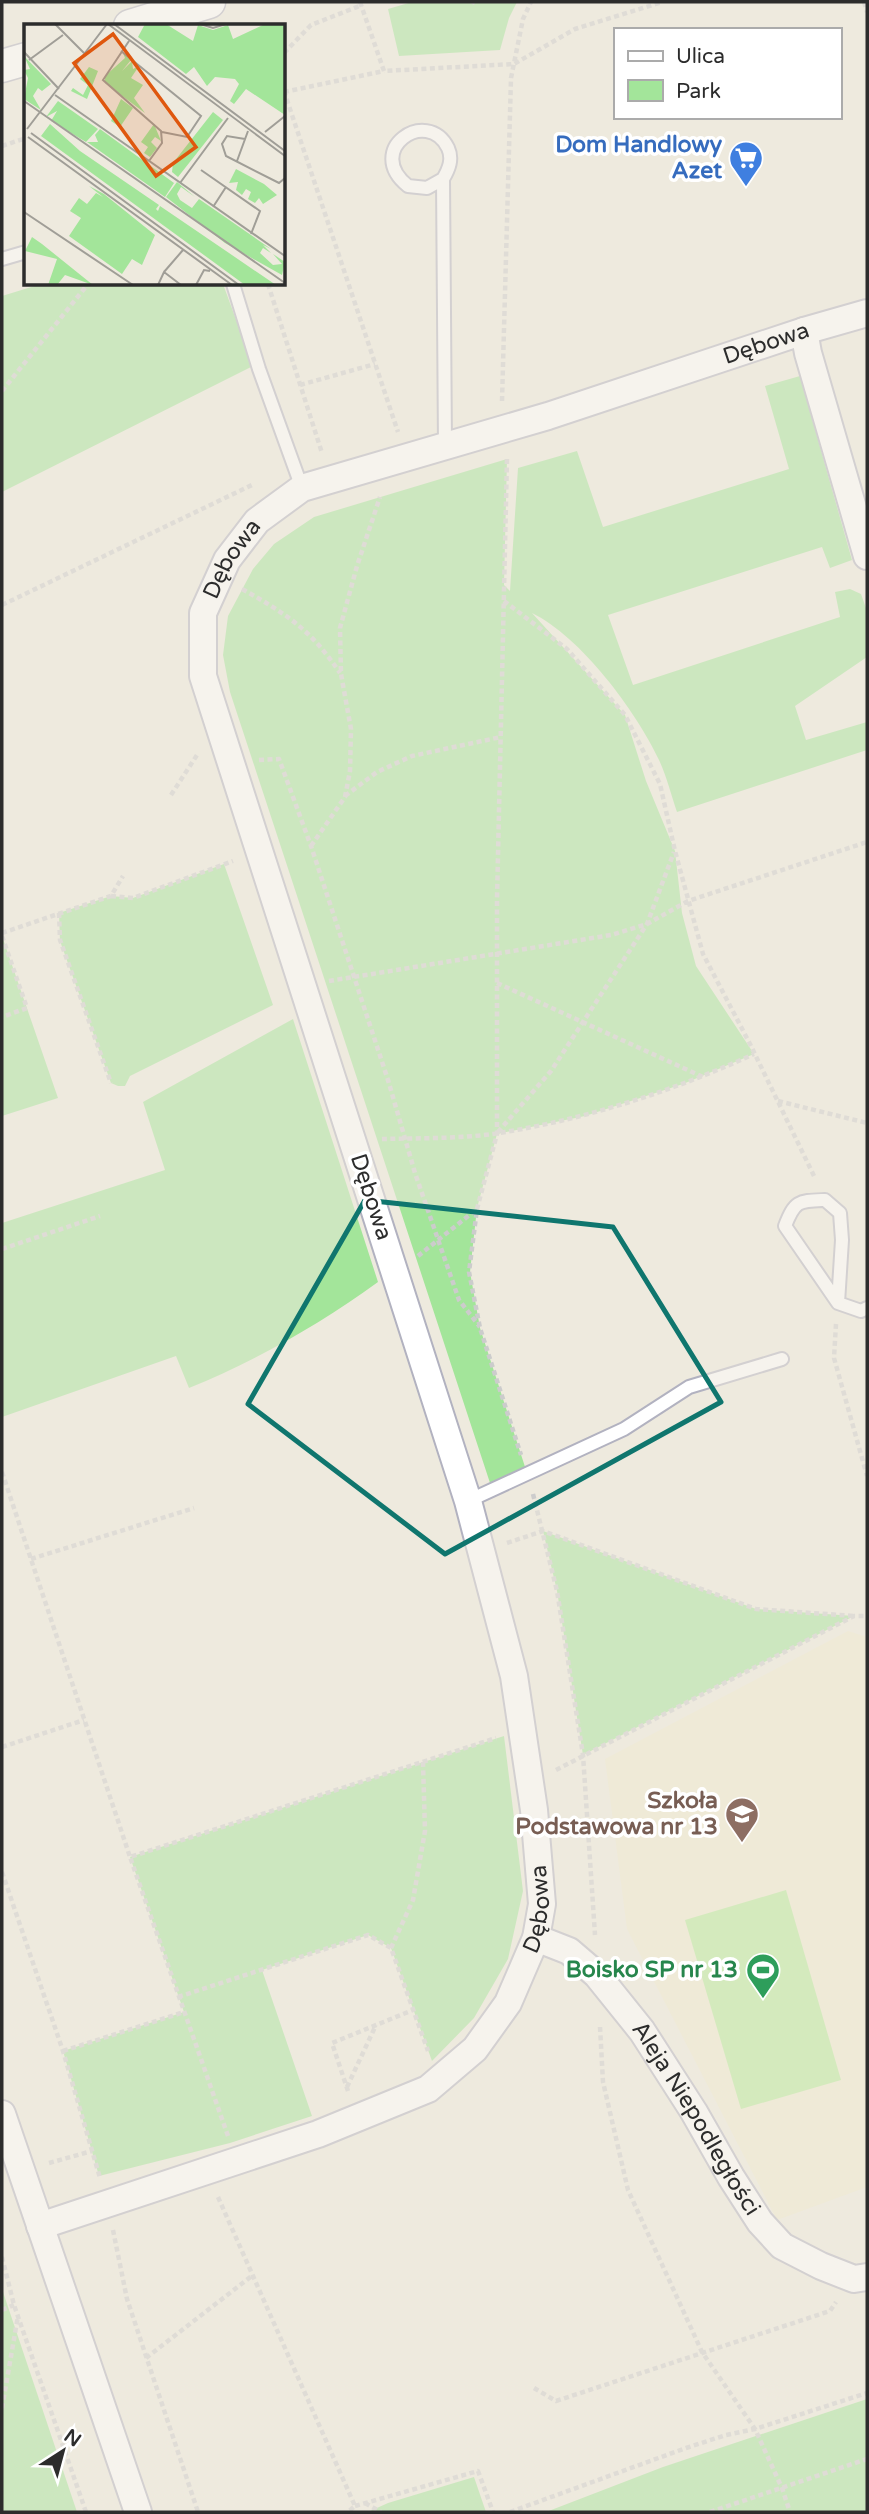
<svg xmlns="http://www.w3.org/2000/svg" width="869" height="2514" font-family="'Varela Round',sans-serif">
	<style>
		.education { fill: #efecce }
		.green { fill: #a3e59a }
		.pitch { fill: #b4ec96 }
		.lines { fill: none; stroke-linecap: round; stroke-linejoin: round }
		.service-casing { stroke: #b2b2c0; stroke-width: 16 }
		.minor-casing { stroke: #b2b2c0; stroke-width: 30 }
		.tertiary-casing { stroke: #b2b2c0; stroke-width: 35 }
		.path { stroke: #ccc; stroke-width: 4.5; stroke-dasharray: 5 3.5; stroke-linecap: butt }
		.service { stroke: #fff; stroke-width: 12 }
		.minor { stroke: #fff; stroke-width: 26 }
		.tertiary { stroke: #fff; stroke-width: 32 }
		.marked { fill: none; stroke: #0f766e; stroke-width: 5; stroke-linejoin: round }
		.labels { text-anchor: middle; dominant-baseline: central; stroke-width: 7; stroke-linejoin: round; paint-order: stroke }
		.shop-label { font-size: 23px; font-weight: bold; fill: #366cbe; stroke: #fff; text-anchor: end }
		.street-label { font-size: 23px; fill: #2c2c2c; stroke: #fff }
		.education-label { font-size: 23px; font-weight: bold; fill: #785e54; stroke: #fff; text-anchor: end }
		.leisure-label { font-size: 23px; font-weight: bold; fill: #27864d; stroke: #fff; text-anchor: end }
		.inset-road { fill: none; stroke: #a09e97; stroke-width: 2 }
		.view { fill: #df570e; fill-opacity: 0.15; stroke: #df570e; stroke-width: 3.5 }
		.inset-edge { fill: none; stroke: #2c2c2c; stroke-width: 3.5 }
	</style>
	<rect width="100%" height="100%" fill="#eeeade"/>
	<!-- education -->
	<path class="education" d="M848,1631L867,1637V2187L777,2220L627,1929L605,1759Z"/>
	<!-- green -->
	<path class="green" d="M412,2H517L509,18L500,50L399,56L388,9Z
		M41,284H223L253,366L2,492V296Z
		M800,376L852,560L830,568L822,547L608,615L633,685L840,617L835,592L850,589L861,594L867,611V657L795,706L806,740L867,722V750L677,812C671,795 667,777 659,760C636,711 581,637 532,613L625,715L646,781L675,851L682,913L696,966L754,1054L683,1084L585,1116L497,1134L477,1208L470,1272L480,1328L527,1473L492,1489L230,692L223,655L228,616L253,569L274,544L314,517L507,459L504,585L510,591L518,468L577,451L603,527L789,469L765,386Z
		M224,864L273,1005L130,1076L125,1086H118L111,1083L60,941L59,913L111,896L133,898Z
		M2,936L58,1098L2,1116Z
		M293,1019L378,1282C320,1324 256,1361 189,1388L176,1356L2,1417V1223L165,1170L143,1102Z
		M543,1531L756,1609L854,1616L583,1755L557,1591Z
		M504,1736L523,1891L508,1959L474,2018L432,2061L391,1948L368,1935L262,1970L312,2116L230,2143L99,2176L63,2051L184,2012L130,1857Z
		M2,2289L77,2512H2Z
		M867,2399V2512H546L663,2467Z
		M474,2477L486,2512H368L388,2503Z"/>
	<!-- pitch -->
	<path class="pitch" d="M786,1890L841,2080L741,2109L685,1920Z"/>
	<g class="lines">
		<!-- service casing -->
		<g class="service-casing">
			<path id="service" d="M443,179L427,188L408,186C363,150 427,106 448,148C453,159 449,169 443,179L445,446
				M2,259L26,252
				M233,284L259,369L302,488
				M838,1303L842,1240L840,1213L825,1200C799,1201 795,1200 785,1226L838,1303L861,1311L867,1308
				M468,1501L624,1429L689,1387L782,1359"/>
		</g>
		<!-- minor casing -->
		<g class="minor-casing">
			<g id="minor">
				<path d="M804,331L808,353L867,556"/>
				<path id="s1" d="M536,1938L569,1951L597,1975L642,2031L694,2112L731,2177L760,2222L782,2246L821,2266L854,2279L867,2277"/>
				<path d="M2,2114L138,2512"/>
				<path id="s2" d="M40,2226L318,2134L428,2089L475,2049L508,2003L536,1938L542,1904L534,1810L514,1676L468,1501L203,676V613L227,560L257,521L302,488L548,416L804,331L867,313"/>
			</g>
		</g>
		<!-- tertiary casing -->
		<g class="tertiary-casing">
			<path id="tertiary" d="M130,26L209,2
				M2,66L26,59"/>
		</g>
		<!-- path -->
		<path class="path" d="M360,2L384,71L514,64L575,29L662,2
			M864,2L867,12
			M472,4L473,2
			M284,53L311,25L362,5
			M284,91L398,432
			M284,92L384,71
			M2,146L26,138
			M268,284L322,453
			M300,385L375,364
			M2,391L88,284
			M502,401L511,78L523,19L531,2
			M507,459L497,899V1134L477,1209L469,1272L480,1328L521,1455
			M242,589C287,614 311,630 340,673
			M504,601L567,649L625,715L660,784L675,851L703,954L750,1044L815,1178
			M2,605L254,484
			M259,760L279,759L311,846L388,1080L415,1173L459,1300L480,1327
			M171,795L197,755
			M345,796L377,772L412,756L501,737
			M311,846L345,797L350,771L351,729L341,674L340,628L357,566L380,497
			M111,896L133,898L233,861
			M59,913L60,940L111,1083
			M2,933L111,896L123,876
			M2,936L27,1008L2,1017
			M329,981L611,935L647,924L688,901L867,842
			M497,983L703,1077
			M778,1101L867,1123
			M498,1132L551,1071L647,924L674,852
			M382,1139C420,1138 461,1139 499,1133C587,1119 673,1091 754,1054
			M2,1249L100,1216
			M418,1256L477,1209
			M836,1324L834,1358L867,1476
			M2,1472L130,1857
			M533,1494L557,1591L583,1755L595,1935
			M507,1543L543,1531L756,1609L854,1616
			M31,1559L194,1508
			M2,1747L84,1720
			M556,1770L854,1616H867
			M2,1872L63,2051L100,2178
			M391,1948L413,1900L425,1831L423,1762
			M178,1997L368,1935L391,1948L428,2051
			M600,2027L603,2082L628,2190L702,2352L755,2429L782,2488L790,2512
			M63,2051L184,2012
			M347,2087L376,2025
			M348,2091L332,2043L413,2010
			M228,2136L130,1857L496,1738
			M49,2163L92,2151
			M218,2197L355,2506L348,2512
			M113,2230L127,2299L198,2512
			M2,2257L14,2305L86,2512
			M2,2310L14,2305
			M146,2358L253,2275
			M534,2388L556,2401L830,2311L836,2302
			M2,2408L18,2316
			M365,2503L381,2512
			M355,2506L478,2471L493,2512
			M510,2512L686,2448L726,2435L755,2429L867,2393
			M710,2512L867,2459"/>
		<!-- service -->
		<use href="#service" class="service"/>
		<!-- minor -->
		<use href="#minor" class="minor"/>
		<!-- tertiary -->
		<use href="#tertiary" class="tertiary"/>
	</g>
	<!-- marked area -->
	<path d="M0 0H869V2514H0ZM365,1200L613,1227L721,1402L445,1554L248,1404Z" fill="#eeeade" fill-opacity=".55" fill-rule="evenodd"/>
	<path class="marked" d="M365,1200L613,1227L721,1402L445,1554L248,1404Z"/>
	<!-- icons -->
	<defs>
		<g id="supermarket-pin" transform="scale(1.75)"><path d="M0 17L-7.5 6A9.5 9.5 0 1 1 7.5 6Z" fill="#3f7fe0" stroke="#fff"/><path d="M-6-5.5h2.5l.6 2H6L4.5 2H-2.5L-4.4-4H-6ZM-1.5 3.2a1.3 1.3 0 1 0 .1 0ZM3 3.2a1.3 1.3 0 1 0 .1 0Z" fill="#fff"/></g>
		<g id="school-pin" transform="scale(1.75)"><path d="M0 17L-7.5 6A9.5 9.5 0 1 1 7.5 6Z" fill="#8d6e63" stroke="#fff"/><path d="M0-5L7-2L0 1L-7-2ZM-4 1L0 2.5L4 1V4Q0 6-4 4Z" fill="#fff"/></g>
		<g id="stadium-pin" transform="scale(1.75)"><path d="M0 17L-7.5 6A9.5 9.5 0 1 1 7.5 6Z" fill="#2e9e5b" stroke="#fff"/><path d="M0-5a6.5 5 0 1 0 0 10a6.5 5 0 1 0 0-10ZM-3.5-1.8h7v3.6h-7Z" fill="#fff"/></g>
	</defs>
	<g fill-rule="evenodd">
		<use href="#supermarket-pin" x="746" y="158"/>
		<use href="#school-pin" x="742" y="1814"/>
		<use href="#stadium-pin" x="763" y="1970"/>
	</g>
	<g class="labels">
		<!-- shop labels -->
		<g class="shop-label">
			<text x="722" y="145">Dom Handlowy<tspan x="722" dy="26">Azet</tspan></text>
		</g>
		<!-- street labels -->
		<g class="street-label">
			<text stroke="none"><textPath href="#s2" startOffset="2625">Dębowa</textPath></text>
			<text stroke="none"><textPath href="#s2" startOffset="2037">Dębowa</textPath></text>
			<text transform="translate(371 1197) rotate(72)">Dębowa</text>
			<text stroke="none"><textPath href="#s2" startOffset="630">Dębowa</textPath></text>
			<text stroke="none"><textPath href="#s1" startOffset="247">Aleja Niepodległości</textPath></text>
		</g>
		<!-- education labels -->
		<g class="education-label">
			<text x="718" y="1801">Szkoła<tspan x="718" dy="26">Podstawowa nr 13</tspan></text>
		</g>
		<!-- leisure labels -->
		<g class="leisure-label">
			<text x="738" y="1970">Boisko SP nr 13</text>
		</g>
	</g>
	<!-- overview -->
	<g transform="translate(24 24)">
		<rect width="261" height="261" fill="#eeeade"/>
		<path d="M121,0H142L169,17L174,1L189,6L204,1L209,15L241,0H261V91L222,65L210,80L206,77L215,60L211,55L191,53L183,62L170,43L162,50L114,13ZM99,29L107,36L98,47L108,37L109,45L115,42L107,54L119,61L110,74L121,89L81,59V52L101,34ZM0,32L27,60L18,67L14,64L9,72L17,86L0,75L4,54L0,46L6,45ZM65,43L74,47L63,75L47,67L49,64L59,71L64,61L56,55ZM97,75L109,84L96,103L87,97ZM34,77L74,105L62,118L27,97L33,87L22,93ZM189,88L199,96L154,153L148,148L149,139ZM26,100L56,127L135,181L132,185L134,187L136,182L252,261H221L17,112ZM130,100L137,117L131,113L127,118L133,124L126,133L120,129L124,123L117,118ZM76,105L150,159L141,173L63,118H74L71,111ZM212,145L240,160L253,171L239,180L235,174L231,179L224,175L227,168L222,165L218,171L212,166L214,158L205,159ZM153,158L171,173L157,163L153,170L156,176L168,184L175,175L247,225L239,221L247,229L239,224L236,229L249,241L258,240L249,230L261,238L258,251L201,219L142,173ZM65,162L80,170L131,211L118,241L108,235L98,250L45,212L57,194L46,187L55,174L63,180L72,169L79,173ZM8,213L18,220L69,261L41,251L33,261H24L33,235L1,227Z" fill="#a3e59a"/>
		<path class="inset-road" d="M31,0L61,30M84,0L261,132M90,0L261,127M176,0L189,4L202,0M105,17L79,56L137,107L138,119L125,137M97,27L177,92L163,113L138,108M0,28L35,65M5,36L39,11M31,71L261,232M0,77L261,259M3,105L83,0M241,108L261,92M7,109L215,261M4,113L208,261M221,115L203,112L198,120L202,132L255,159L261,154M213,137L224,107M177,146L236,187L227,210M156,159L204,94M189,183L202,163M0,188L109,261M140,248L159,226M134,261L140,248L157,261M172,261L180,246L186,247"/>
		<path class="view" d="M89,10L172,123L132,152L50,39Z"/>
		<rect width="261" height="261" class="inset-edge"/>
	</g>
	<!-- border -->
	<rect width="869" height="2514" fill="none" stroke="#2c2c2c" stroke-width="7"/>
	<!-- legend -->
	<rect x="614" y="28" width="228" height="91" fill="#ffffff" stroke="#ababab" stroke-width="2"/>
	<rect x="628" y="51" width="35" height="10" fill="#ffffff" stroke="#ababab" stroke-width="2"/>
	<text x="676" y="63" font-size="21" fill="#2c2c2c">Ulica</text>
	<rect x="628" y="80" width="35" height="21" fill="#a3e59a" stroke="#ababab" stroke-width="2"/>
	<text x="676" y="98" font-size="21" fill="#2c2c2c">Park</text>
	<!-- north arrow -->
	<g transform="translate(63 2451) rotate(36)" stroke="#ffffff" stroke-width="5" paint-order="stroke">
	<path d="M0-5L12 26L0 18L-12 26Z" fill="#2c2c2c"/>
	<text y="-10" font-size="19" font-weight="bold" text-anchor="middle" fill="#2c2c2c">N</text>
	</g>
</svg>
